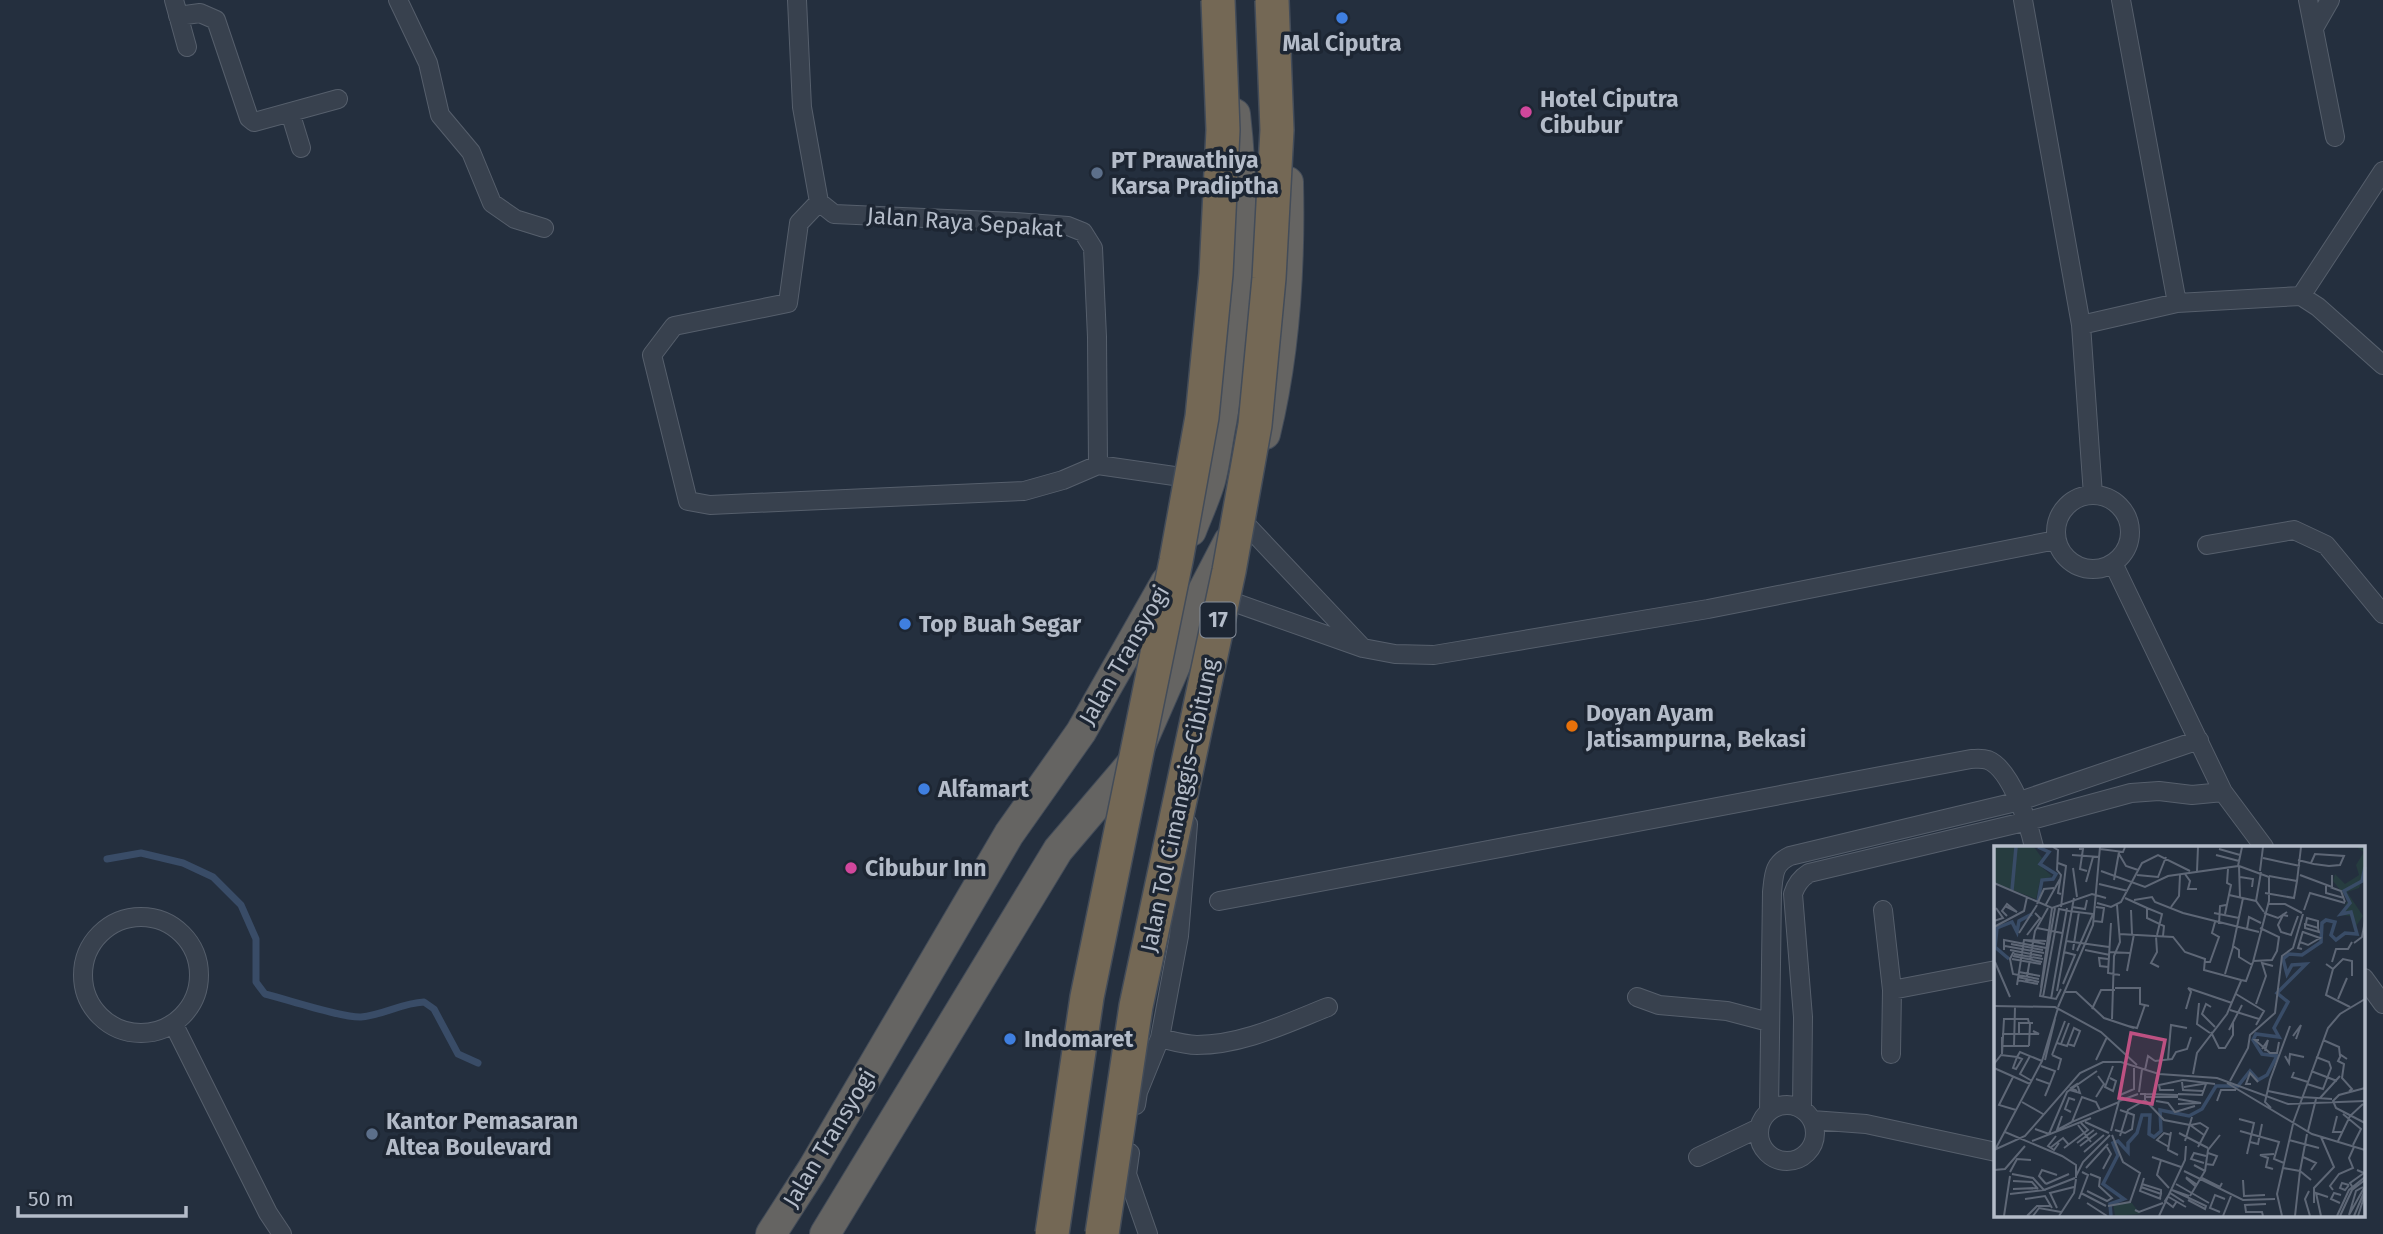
<svg xmlns="http://www.w3.org/2000/svg" width="2383" height="1234" font-family="'Fira Sans',sans-serif">
	<style>
		.lines { fill: none; stroke-linecap: round; stroke-linejoin: round }
		.stream { stroke: #394c67; stroke-width: 7 }
		.minor-casing { stroke: #565f6c; stroke-width: 20 }
		.trunk-casing { stroke: #434c59; stroke-width: 32 }
		.minor { stroke: #38414e; stroke-width: 18 }
		.trunk { stroke: #656462; stroke-width: 30 }
		.motorway-bridge-casing { stroke: #434c59; stroke-width: 36; stroke-linecap: butt }
		.motorway-bridge { stroke: #746855; stroke-width: 33 }
		.shop-dot { fill: #3f7fe0; stroke: #1d2633; stroke-width: 2.5 }
		.hotel-dot { fill: #d1479c; stroke: #1d2633; stroke-width: 2.5 }
		.service-dot { fill: #5c6f8a; stroke: #1d2633; stroke-width: 2.5 }
		.food-dot { fill: #e8710a; stroke: #1d2633; stroke-width: 2.5 }
		.labels { text-anchor: middle; dominant-baseline: central; stroke-width: 7; stroke-linejoin: round; paint-order: stroke }
		.shield { fill: #1d2633; stroke: #878f9c; stroke-width: 2 }
		.shield-label { font-size: 21px; font-weight: bold; fill: #b4bcc9 }
		.poi-label { font-size: 23px; font-weight: bold; fill: #b4bcc9; stroke: #1d2633; text-anchor: start }
		.street-label { font-size: 23px; fill: #b4bcc9; stroke: #1d2633 }
		.inset-river { fill: none; stroke: #394c67; stroke-width: 3.5 }
		.inset-road { fill: none; stroke: #5e6776; stroke-width: 2 }
		.view { fill: #bd5182; fill-opacity: 0.15; stroke: #bd5182; stroke-width: 3.5 }
		.inset-edge { fill: none; stroke: #b4bcc9; stroke-width: 3.5 }
	</style>
	<rect width="100%" height="100%" fill="#242f3e"/>
	<g class="lines">
		<!-- stream -->
		<path class="stream" d="M107,859L141,853L183,863L213,877L241,905L256,939V982L265,994C286,999 342,1018 361,1017C383,1015 402,1003 424,1002L434,1009L458,1054L478,1063"/>
		<!-- minor casing -->
		<g class="minor-casing">
			<path id="minor" d="M174,0L187,47
				M398,0L428,63L440,115L471,152L492,203L515,219L544,228
				M797,0L802,107L819,202L834,214L1015,222L1068,226L1083,232L1093,248L1097,337L1098,465
				M2023,0L2081,325
				M2121,0L2177,303
				M2308,0L2335,137
				M178,16L200,13L216,20L249,118L254,122L338,99
				M2314,28L2330,0
				M290,112L301,148
				M819,202L799,223L788,303L674,326L652,355L688,501L710,505L1024,491L1063,480L1098,465
				M2301,296L2383,171
				M1098,465L1195,479
				M2093,495L2081,325L2177,303L2301,296L2318,307L2383,365
				M2056 532a37 37 0 1 1 74 0a37 37 0 1 1-74 0Z
				M1240,518L1361,646
				M2207,545L2294,530L2326,545L2383,614
				M2113,563L2223,792L2264,847
				M1216,596L1363,648L1395,654L1434,655L1708,609L2056,540
				M1219,901L1971,759C1976,759 1982,758 1988,760C2011,769 2029,825 2034,847
				M1883,910L1892,990
				M83 975a58 58 0 1 1 116 0a58 58 0 1 1-116 0Z
				M2364,978L2383,1004
				M1637,997L1659,1005L1727,1011L1769,1022
				M174,1025L268,1213L282,1234
				M1160,1038C1172,1041 1185,1045 1197,1045C1243,1045 1287,1023 1328,1007
				M1891,1054L1892,990L1996,970
				M1759 1133a28 28 0 1 1 56 0a28 28 0 1 1-56 0Z
				M1136,1105L1138,1092L1160,1038L1179,936L1188,824
				M1802,1108L1803,1017L1793,894C1796,884 1801,878 1809,873L2028,821L2131,793L2159,791L2192,795L2223,792
				M1769,1111L1772,892C1774,875 1773,864 1790,856L2020,801L2199,740
				M1812,1120L1866,1124L1996,1152
				M1130,1153L1127,1174L1148,1234
				M1698,1157L1759,1128"/>
		</g>
		<!-- trunk casing -->
		<g class="trunk-casing">
			<path id="trunk" d="M1265,434C1285,352 1290,267 1288,182
				M1191,531C1197,515 1205,498 1210,481C1215,463 1217,442 1221,423C1239,322 1247,217 1235,114
				M771,1234L812,1170L1009,834L1081,732L1166,582
				M825,1234L1058,850L1133,762L1178,659L1203,591L1229,541"/>
		</g>
		<!-- minor -->
		<use href="#minor" class="minor"/>
		<!-- trunk -->
		<use href="#trunk" class="trunk"/>
		<!-- motorway-bridge casing -->
		<g class="motorway-bridge-casing">
			<path id="motorway-bridge" d="M1052,1234L1087,997L1176,561L1202,417L1216,274L1223,130L1218,0
				M1102,1234L1136,1006L1229,571L1255,425L1269,278L1277,130L1272,0"/>
		</g>
		<!-- motorway-bridge -->
		<use href="#motorway-bridge" class="motorway-bridge"/>
	</g>
	<!-- markers -->
	<g class="shop-dot">
		<circle cx="1342" cy="18" r="7"/>
		<circle cx="905" cy="624" r="7"/>
		<circle cx="924" cy="789" r="7"/>
		<circle cx="1010" cy="1039" r="7"/>
	</g>
	<g class="hotel-dot">
		<circle cx="1526" cy="112" r="7"/>
		<circle cx="851" cy="868" r="7"/>
	</g>
	<g class="service-dot">
		<circle cx="1097" cy="173" r="7"/>
		<circle cx="372" cy="1134" r="7"/>
	</g>
	<circle class="food-dot" cx="1572" cy="726" r="7"/>
	<g class="labels">
		<!-- shield labels -->
		<rect class="shield" x="1200.5" y="602.5" width="35" height="35" rx="5"/>
		<g class="shield-label">
			<text x="1218" y="620">17</text>
		</g>
		<!-- poi labels -->
		<g class="poi-label">
			<text x="1342" y="43" text-anchor="middle">Mal Ciputra</text>
			<text x="1540" y="99">Hotel Ciputra<tspan x="1540" dy="26">Cibubur</tspan></text>
			<text x="1111" y="160">PT Prawathiya<tspan x="1111" dy="26">Karsa Pradiptha</tspan></text>
			<text x="919" y="624">Top Buah Segar</text>
			<text x="1586" y="713">Doyan Ayam<tspan x="1586" dy="26">Jatisampurna, Bekasi</tspan></text>
			<text x="938" y="789">Alfamart</text>
			<text x="865" y="868">Cibubur Inn</text>
			<text x="1024" y="1039">Indomaret</text>
			<text x="386" y="1121">Kantor Pemasaran<tspan x="386" dy="26">Altea Boulevard</tspan></text>
		</g>
		<!-- street labels -->
		<g class="street-label">
			<text transform="translate(965 222) rotate(4)">Jalan Raya Sepakat</text>
			<text transform="translate(1124 655) rotate(-60)">Jalan Transyogi</text>
			<text transform="translate(1179 805) rotate(-78)">Jalan Tol Cimanggis–Cibitung</text>
			<text transform="translate(829 1138) rotate(-59)">Jalan Transyogi</text>
		</g>
	</g>
	<!-- overview -->
	<g transform="translate(1994 846)">
		<rect width="371" height="371" fill="#242f3e"/>
		<path d="M362,1H371V27L365,42L353,46L369,70L360,83L357,70L346,69L354,54L339,35L341,28L351,38L365,29L362,19L370,6Z" fill="#263c3f"/>
		<path d="M0,1H40L48,12L44,18L58,30L46,35L42,53L1,37ZM119,357H138L146,368L121,370Z" fill="#263c3f"/>
		<path class="inset-river" d="M18,44L22,1M44,55L48,34L59,33L62,28L46,18L55,6L44,1M15,113L1,101L3,82L18,76L23,86L25,75L38,68M117,370L116,358L130,353L109,338L124,309L119,297L124,295L134,306V297L143,287L148,269H156L155,288L160,291L167,285L166,264L195,270L208,263L222,240H244L256,225L264,234L273,229L283,210L268,208L259,194L262,188L285,191L280,182L294,156L283,147L312,118L298,119L293,128L289,113L295,108L308,109L327,96L328,77L332,74L341,76L337,89L342,94L351,87L363,88L357,66L347,68L356,57L350,45L368,35L371,21"/>
		<path class="inset-road" d="M59,1L64,4L63,24L67,29L64,47L67,48M85,3H89L86,23L93,25M106,3L129,6L131,1M225,3L246,9M125,8L132,20L144,24M78,9L106,11M222,9L245,15M269,12L306,20M304,14L320,18L335,20L346,19L350,10L321,8L317,17M64,17L72,20L67,61M245,20L275,31V55L259,116L252,135L247,134M245,20L246,52M79,22L83,51M107,25L151,41L174,30L244,20L248,1M203,25L204,1M266,25L269,1M191,28L196,35L194,43H203M143,29L164,31L172,11M306,29L338,41V29M275,30L303,35L307,1M246,31L259,33L258,41M120,34L125,6M92,36L99,11M0,37L58,62L98,48L112,52M105,38L134,45M332,40V47L350,52M336,41L347,45L351,56M271,47L300,52L303,35M235,49L262,55L270,66M131,52L153,62V72L170,80L169,90M249,52L239,100L245,104V111L258,119M140,54L158,51L161,56L189,67L265,86M262,55L267,26M103,57L117,61L127,56L148,17L164,9L196,25M43,58L50,43L60,42M274,58H291L308,67M11,60L23,66L13,58L8,65L13,70M51,60L66,33M78,61L91,63L93,54M177,61L185,50L186,29M61,62L46,150L62,153L67,143M153,62L168,68L163,89M137,64L138,88M310,64L316,47L351,57M75,65L99,68M220,67L245,72M270,67L284,72L293,66M231,68L237,39L233,37L234,23M294,70L289,69L284,79L287,86L297,89L304,70M0,75L9,72L2,62M100,75L108,76L110,62L102,61M117,77L114,127L126,129M311,77V82L325,86L324,82M225,78L226,60L232,59M311,78L324,82V75L313,72L312,77M0,81L30,65L33,51M43,82L68,87M253,83L255,71L267,77M25,87L43,59M125,88L179,91L191,106L211,113L210,124L247,134M33,89L46,72L41,67M162,90L163,106L157,117L165,121M30,94L51,98M72,95L115,101M306,96L314,99L326,92L309,86M360,97L368,91L371,75M17,98L49,104M11,100L50,107M308,103L304,102L309,85M10,104V94L52,102M16,104L48,110M79,104L85,66M91,104L116,109M20,105L16,113L19,128L45,133M83,105L99,68M115,106L136,107M20,108L49,113M19,110L48,116M18,113L47,118M259,115L278,114L283,105L285,91L266,82M1,116L16,151M211,116H216L225,91L218,87L221,76M338,116L342,103H354L358,96M332,118L339,123L349,113L358,115V130M114,121L106,120L105,112L114,113M339,123L332,149L356,161M133,125L140,88M25,126L46,130M231,128L239,101M24,131L45,136M23,134L44,138M32,136L41,85L54,62M69,138L81,109L70,106M23,139L30,94L52,95M47,142L58,62M121,142H146V158L155,160M194,142L238,157M63,145L80,52M71,146H82L110,172L140,182M242,148L270,165L262,179M49,151L65,63L75,65M57,153L73,62M344,153L353,132M205,157L203,178L216,187M262,158L272,130L268,117L279,120M0,160L61,161L107,186L143,219M64,161L99,79L106,1M217,161L212,158L208,168L221,181M98,163L107,144H121M192,163L197,146L194,142M236,164L265,173M118,173L120,110L126,96L123,59M134,180L143,182L151,159M235,184L248,159M217,186L225,202H231L239,189V177M8,188H45L39,185M25,188V177H39M299,190L307,179L302,193M8,191V208L10,173H34L35,177M265,194H261L276,207H283L285,196M329,194L345,201L346,210M63,197L73,200L80,182L86,185L80,200L74,198M67,198L75,177M7,200H35M20,200L21,161M35,200L36,177M268,203L274,194L271,205M58,209L71,175M58,209L67,213L64,224M36,210L26,228L38,235M291,210L295,217L296,208L310,211M23,211L19,222L22,223L28,213L23,211M174,213L177,179L193,182M353,213L347,209L344,215L350,218L348,232L358,243L355,245M51,214L61,173M102,214L113,191M161,215L178,213L182,206L193,203L197,191M0,218L7,209L23,211L26,206L48,215M47,220L61,225L56,238M0,222L36,238M151,224L154,210L161,215M317,225L343,235M300,226L298,231L314,236M199,228L203,207L233,168L247,135M19,231L5,259L22,264M116,232L122,235L119,245L111,241L119,220M42,233L56,238L51,250M236,235L254,202L256,189L281,167L288,110L299,102L309,68M188,236L189,244L209,245M233,237L318,288L371,304M257,238H252L256,227L264,236M313,238L329,243L337,222L335,216L322,211M190,241L214,237M371,242L345,249L339,255L342,262L371,277M76,244L86,247L83,238L77,242L83,245M180,244H166L165,239L189,234L221,238M274,245L308,252M145,246L148,223M151,248L184,249M184,248L208,249L212,238M126,249L140,243V222M102,251L110,238L104,230M151,251H184M308,251L338,253M326,252L346,230M151,254L170,274L196,279L210,289M162,255L174,257L181,266L201,260M223,255L227,244H242M28,256L49,268M184,258L207,257L184,253M277,262L271,256L276,234L296,180M106,264L102,256L88,251L78,276L125,256M77,266L71,263L75,252L81,254M349,268L367,283L359,299M68,270L63,284L78,276M343,270L339,286H348M245,273L260,277L253,308M91,276L115,287M299,277L334,182L346,168L371,153M84,279L97,296M197,279L206,277L214,282L204,301M41,283L55,288L73,246L103,225M121,284L131,287L138,283L140,269L126,264M117,285L125,255L144,248M246,285L285,296L280,313L290,317M314,285L322,253M11,286L68,310L82,319V332M177,286L174,304L184,309M185,287L214,302M62,290L54,300L60,304L65,297M126,290L134,264L151,254V248H146M295,294L325,302M38,295L97,272M191,295L198,271M344,295L356,270L369,258M256,296L264,298L268,278M83,297L100,284M86,300L103,287M175,301L163,294L170,287L177,289M2,302L48,215L64,162M56,302L69,292L75,299M70,302L94,284L87,277M0,304L31,290L86,227L109,216H127L165,228L223,232L294,258L371,255M90,306L110,289M158,311L187,321M309,311L322,317L317,324M167,314L163,329L175,342M210,317L197,313L200,307L212,310M212,318L219,319L223,310L214,307M92,322L114,298M289,322L306,325L317,334M109,323L117,308L113,301M279,323L272,321L274,312L266,309L280,308M0,324L11,323L31,300M190,325L249,354L281,353M211,325L214,304L226,289M306,325L313,288M16,326L23,313L37,314M82,330L89,316L116,289M192,331L202,338L201,340L192,332M150,332L146,345L167,353M208,332L226,341L228,337M249,334L250,350L271,349M19,335L38,336L44,343M52,338L45,330L48,324L63,329M52,338L75,328M148,338L167,344V348M182,338L215,357M355,339L348,337L346,342L351,344L355,339M147,341L167,348L166,352M359,342L356,337L370,327L363,324M19,343L43,342M50,344L81,332M339,344L336,340L345,328L359,322L355,312L360,301M93,345L113,355L118,352L105,340L106,332L96,328M315,345L311,353L316,370M87,347L112,360M16,348L50,344L39,332L18,328M173,350L192,361M196,350L211,325L200,319M31,353L51,350L58,362M85,353L94,329L88,326M194,354L211,363L212,360L178,344L195,350M183,355L179,361L171,355L176,347L190,356M93,357L113,370M320,357V342L340,321L327,291M346,357L337,353L340,347L347,349M114,360L136,356L146,327L129,316L118,289M63,362L56,347L80,341M141,364L145,366L169,357M226,366L216,362L221,349L231,353M355,369L362,345L369,341M355,369L370,342M10,370L16,330M33,370L43,360H57M39,370L45,362L67,366M65,370L80,347L82,333M165,370L191,314L192,300M229,370L237,350M269,370L268,366H252L251,359L272,358M288,370L283,348L299,278M301,370L306,325M327,370L322,347L334,351M343,370L355,344L371,331M346,370L358,344L371,334M360,370L371,344M364,370L371,348"/>
		<path class="view" d="M137,187L171,194L158,258L125,252Z"/>
		<rect width="371" height="371" class="inset-edge"/>
	</g>
	<!-- scale -->
	<path d="M18 1206v10h168v-10" fill="none" stroke="#b4bcc9" stroke-width="3.5"/>
	<text x="28" y="1206" font-size="21" fill="#b4bcc9" stroke="#1d2633" stroke-width="5" paint-order="stroke">50 m</text>
</svg>
